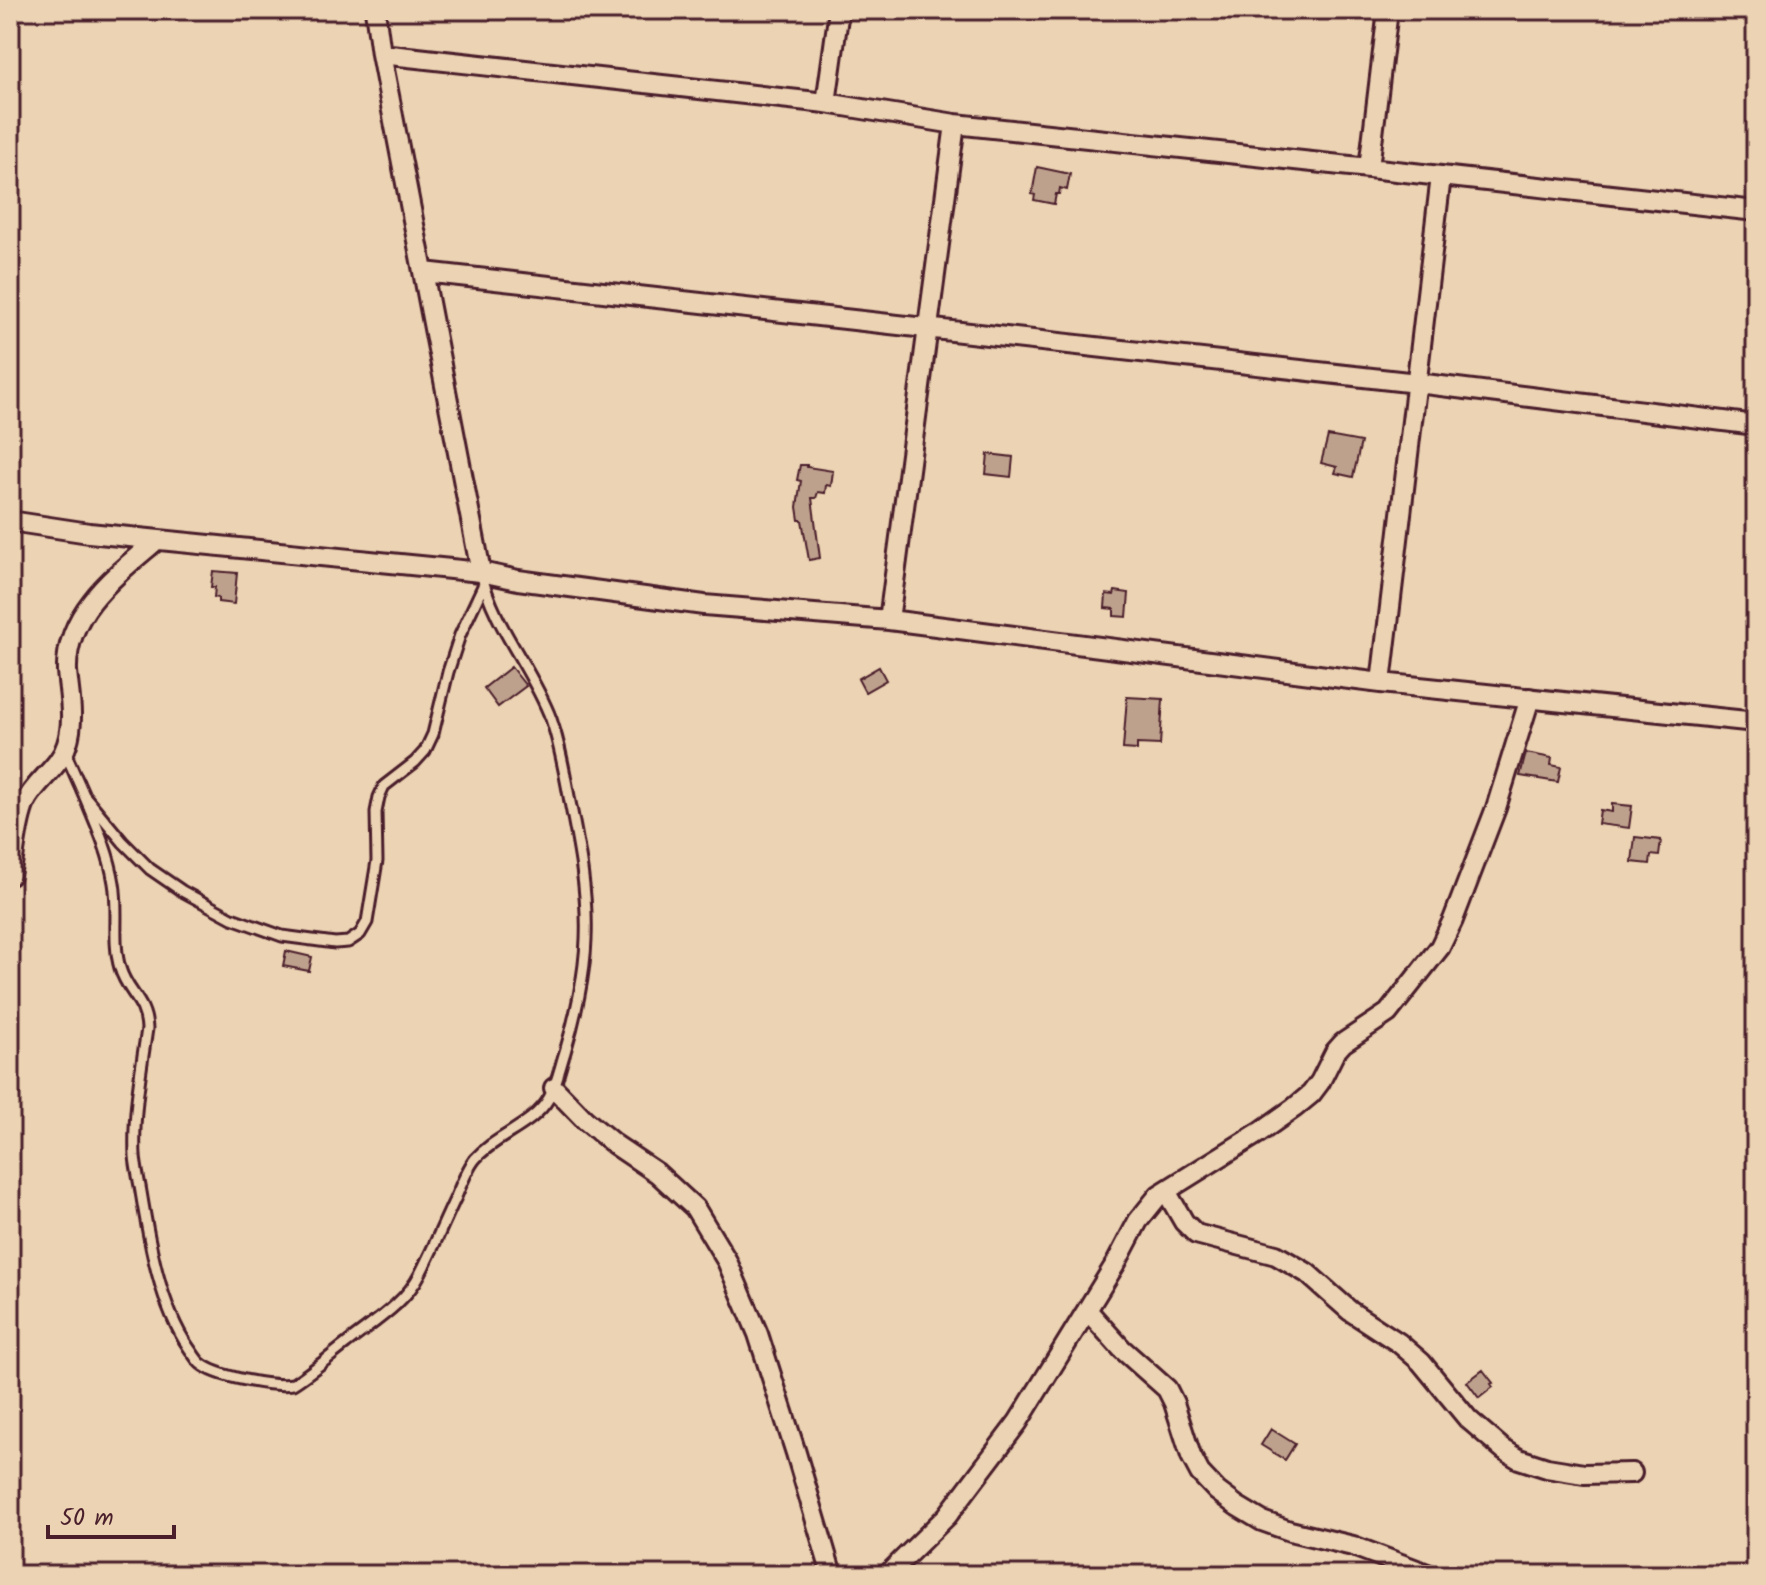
<svg xmlns="http://www.w3.org/2000/svg" width="1766" height="1585" font-family="Kalam,sans-serif">
	<style>
		.building { fill: #bea18d; stroke: #4a1f2b; stroke-width: 2 }
		.lines { fill: none; stroke-linecap: round; stroke-linejoin: round }
		.lane-casing { stroke: #4a1f2b; stroke-width: 15 }
		.street-casing { stroke: #4a1f2b; stroke-width: 24 }
		.lane { stroke: #ebd3b3; stroke-width: 9 }
		.street { stroke: #ebd3b3; stroke-width: 18 }
	</style>
	<rect width="100%" height="100%" fill="#ebd3b3"/>
	<filter id="ink" filterUnits="userSpaceOnUse"><feTurbulence type="fractalNoise" baseFrequency=".0125" numOctaves="2"/><feDisplacementMap in="SourceGraphic" scale="16" xChannelSelector="R" yChannelSelector="G"/><feConvolveMatrix kernelMatrix="1 2 1 2 8 2 1 2 1" color-interpolation-filters="sRGB"/></filter>
	<g filter="url(#ink)">
		<!-- building -->
		<path class="building" d="M1037,167L1070,174L1067,190L1060,188L1059,194H1056L1054,204L1034,200L1035,195L1032,194Z
			M1328,436L1361,442L1353,477L1335,473L1337,467L1321,463Z
			M988,454L1013,457L1011,477L986,474Z
			M800,465H807V467L833,471L831,486L826,485L825,493L818,492L816,498H812L820,558L809,560L802,520H799L797,507L801,481L797,480Z
			M213,571L237,573L234,604L218,602V598L214,597L215,587H211Z
			M1115,591L1129,593L1127,617L1114,616V609L1105,608L1106,594L1114,595Z
			M511,667L526,686L498,707L484,688Z
			M879,667L886,680L865,692L858,679Z
			M1127,697L1163,699L1160,745L1137,744V750L1123,749Z
			M1526,753L1552,758L1551,765L1561,767L1558,782L1520,776Z
			M1612,804L1632,806L1629,828L1598,824L1600,810L1612,812Z
			M1635,837L1661,840L1659,856L1651,855L1650,864L1632,862Z
			M286,951L312,957L309,971L283,966Z
			M1483,1370L1493,1383L1491,1384L1493,1387L1479,1398L1467,1382Z
			M1271,1429L1295,1444L1285,1460L1261,1445Z"/>
		<g class="lines">
			<!-- lane casing -->
			<g class="lane-casing">
				<path id="lane" d="M65,752L84,795L123,842L150,869L182,891L232,918L282,936L335,943L348,942L360,934L367,922L377,861L376,812L379,797L384,786L415,762L425,751L433,734L448,672L460,635L484,584
					M84,795C96,824 109,852 114,883C119,911 112,941 120,968C127,993 146,1000 147,1029C141,1070 133,1113 135,1156C136,1168 139,1180 141,1192C149,1241 160,1306 189,1348C192,1352 196,1359 200,1363C216,1377 272,1387 293,1384C312,1372 329,1357 346,1344C372,1323 405,1304 420,1274C433,1249 444,1222 456,1197C461,1185 467,1169 475,1159C496,1135 533,1126 549,1098C557,1084 560,1067 565,1052C575,1019 585,974 586,939C588,893 579,847 570,802C565,774 560,745 551,719C532,668 493,626 481,572"/>
			</g>
			<!-- street casing -->
			<g class="street-casing">
				<path id="street" d="M375,10L381,54L481,572
					M381,54L826,103L955,124L1369,168L1756,211
					M826,103L839,10
					M1369,168L1388,10
					M424,272L1417,383L1756,425
					M10,521L89,533L481,572L518,580L704,605L889,620L1381,683L1756,722
					M889,620L955,124
					M1381,683L1441,176
					M10,875C15,853 16,824 25,803C35,781 60,768 67,744C75,719 69,695 67,671C65,612 117,574 157,540
					M554,1088L585,1120L614,1144L657,1173L695,1208L727,1261L758,1334L796,1453L832,1575
					M1166,1191L1184,1222L1196,1234L1276,1255L1307,1273L1350,1311L1399,1343L1421,1362L1468,1419L1503,1449L1519,1459L1547,1468L1584,1474L1632,1473
					M1087,1310L1122,1349L1167,1389L1174,1403L1191,1456L1200,1473L1217,1491L1237,1506L1262,1521L1290,1531L1353,1546L1430,1575
					M887,1575L947,1516L1018,1422L1116,1263L1138,1221L1159,1195L1260,1132L1294,1108L1311,1094L1320,1082L1335,1052L1343,1043L1388,1013L1440,947L1453,920L1496,808L1530,698"/>
			</g>
			<!-- lane -->
			<use href="#lane" class="lane"/>
			<!-- street -->
			<use href="#street" class="street"/>
		</g>
	</g>
	<!-- margin -->
	<rect width="1766" height="1585" fill="none" stroke="#ebd3b3" stroke-width="40"/>
	<rect x="20" y="20" width="1726" height="1545" fill="none" stroke="#4a1f2b" stroke-width="3" filter="url(#ink)"/>
	<!-- scale -->
	<path d="M48 1525v12h126v-12" fill="none" stroke="#4a1f2b" stroke-width="4"/>
	<text x="60" y="1525" font-size="24" fill="#4a1f2b" stroke="#ebd3b3" stroke-width="6" paint-order="stroke">50 m</text>
</svg>
